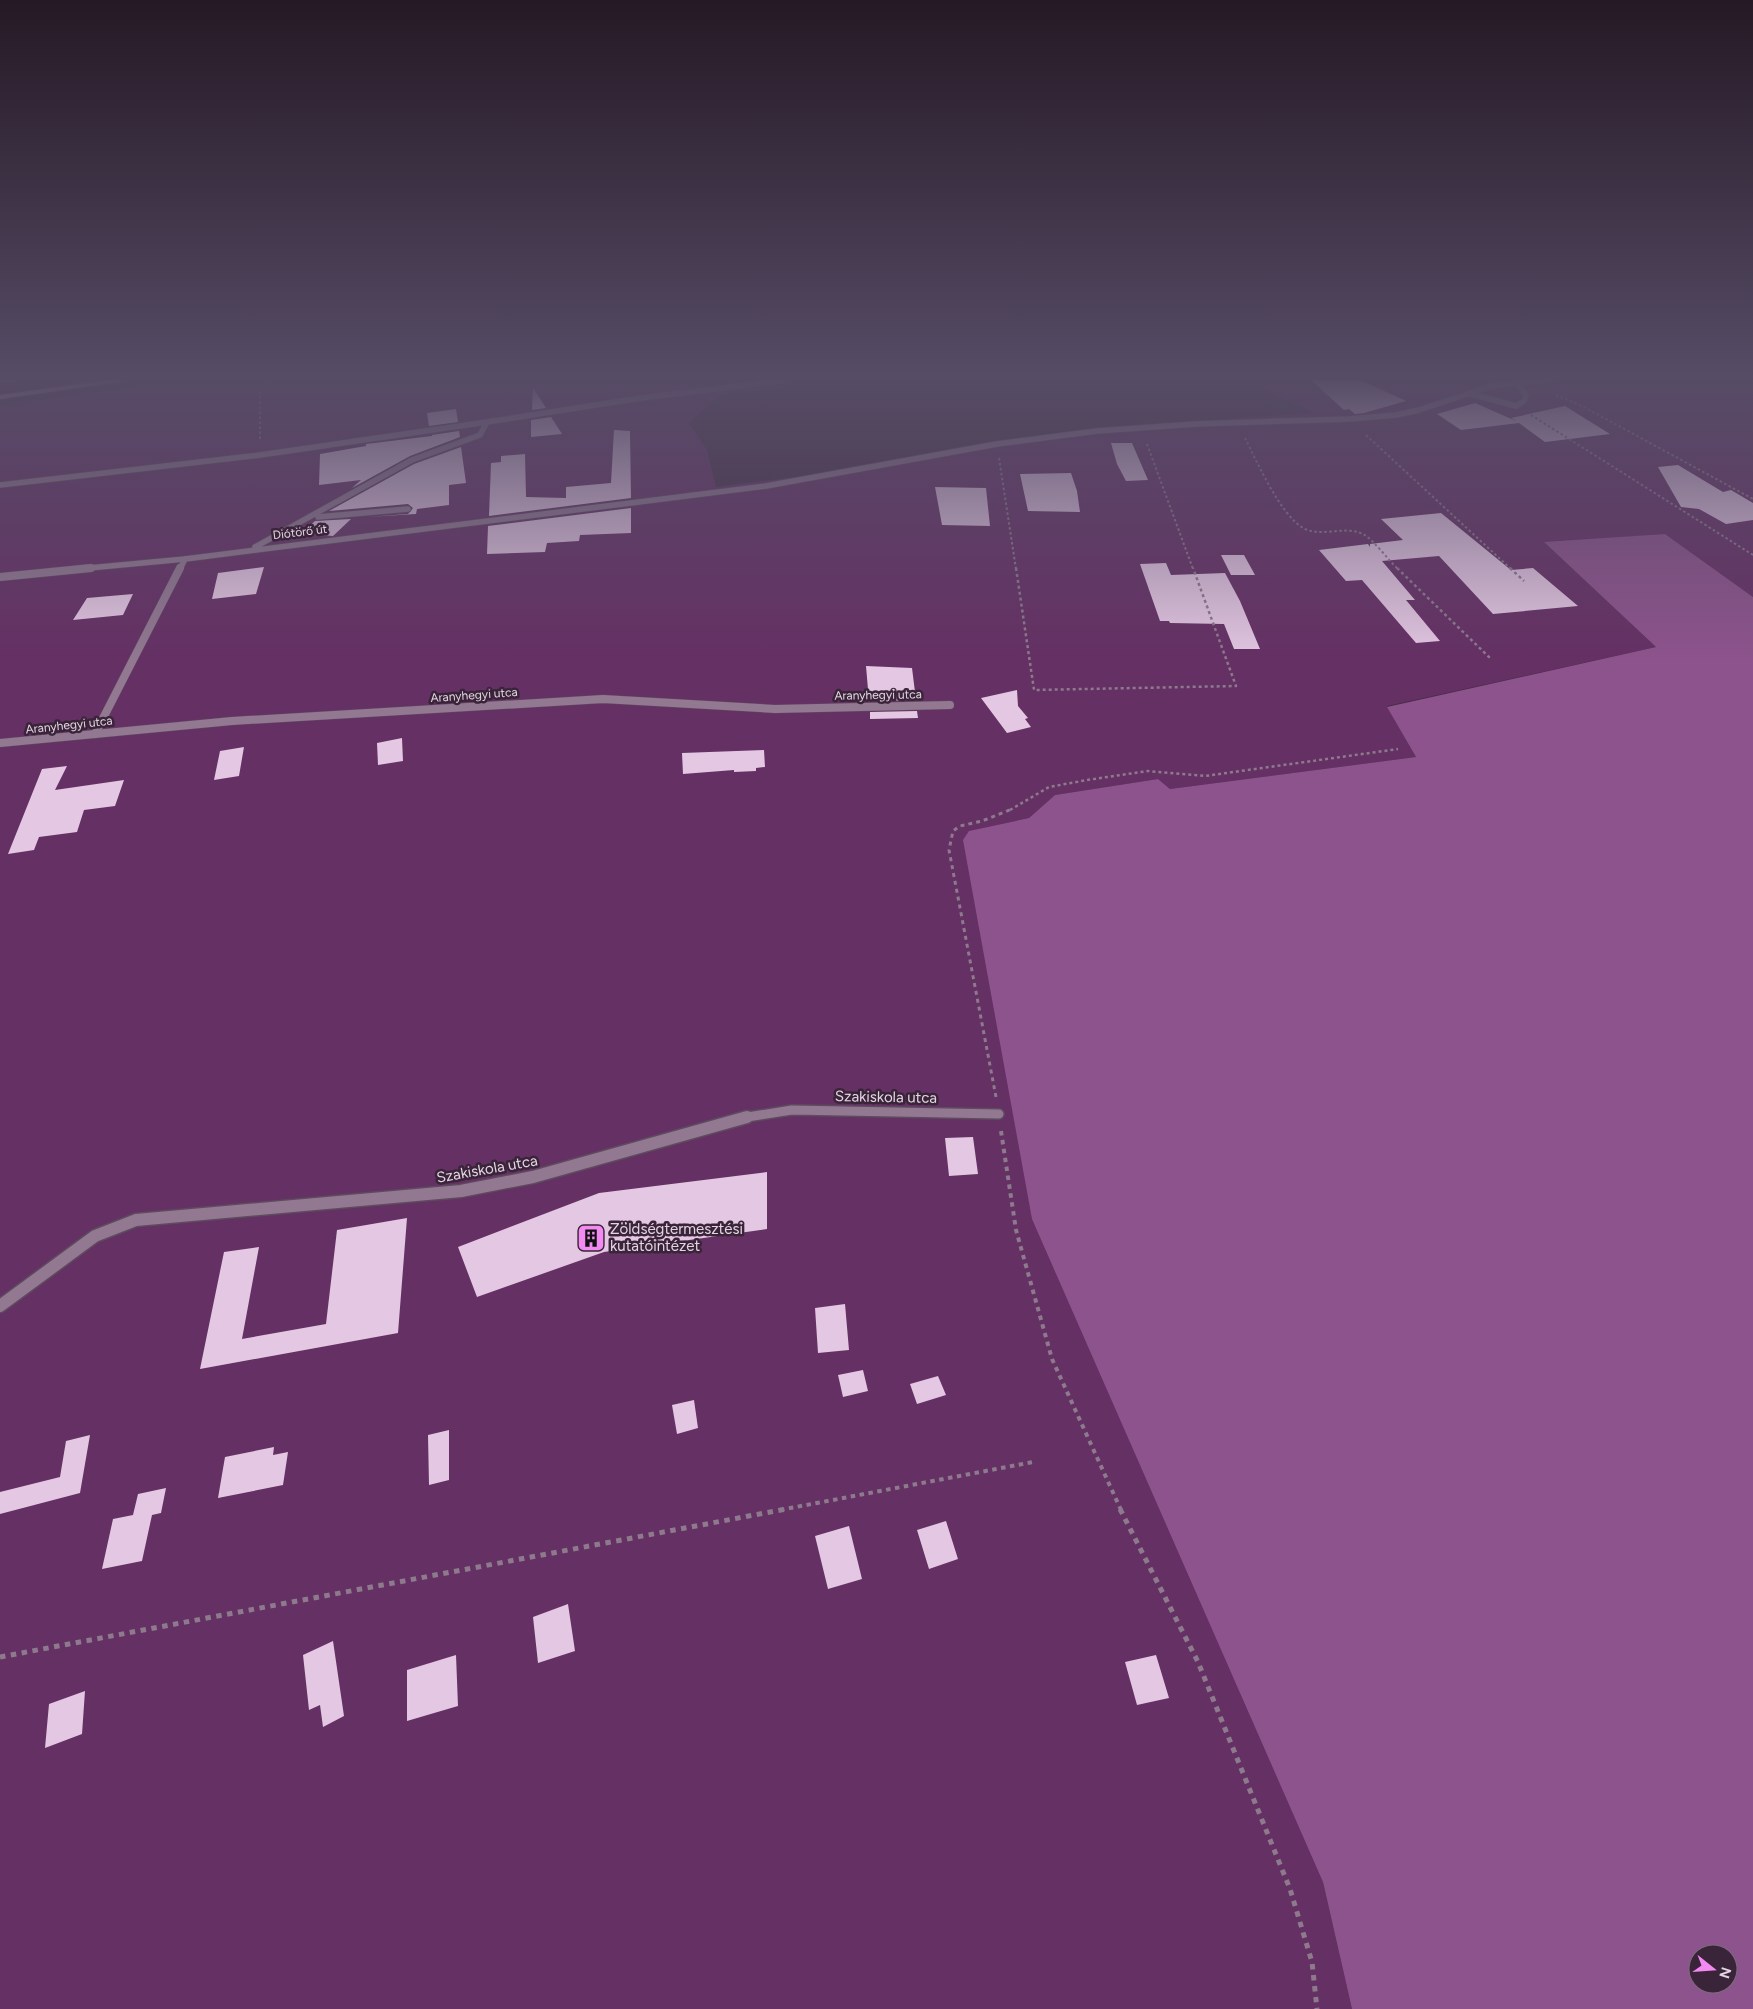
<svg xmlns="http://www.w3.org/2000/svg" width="1753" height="2009" font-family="Figtree,sans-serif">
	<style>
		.green { fill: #653064 }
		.forest { fill: #8d538c; fill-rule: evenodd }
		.building { fill: #e4c7e2 }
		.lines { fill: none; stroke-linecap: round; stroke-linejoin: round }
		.service-far1-casing { stroke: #5e4b5e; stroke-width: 7 }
		.service-casing { stroke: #5e4b5e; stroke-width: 9 }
		.minor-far3-casing { stroke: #5e4b5e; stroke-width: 7 }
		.minor-far2-casing { stroke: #5e4b5e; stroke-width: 9 }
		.minor-far1-casing { stroke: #5e4b5e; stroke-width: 12 }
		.minor-casing { stroke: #5e4b5e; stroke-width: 15 }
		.trunk-casing { stroke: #5e4b5e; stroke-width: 2 }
		.path-far4 { stroke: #8d7a8c; stroke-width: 2; stroke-dasharray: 2.5 2.5; stroke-linecap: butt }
		.path-far3 { stroke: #8d7a8c; stroke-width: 2.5; stroke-dasharray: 3 3; stroke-linecap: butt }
		.path-far2 { stroke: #8d7a8c; stroke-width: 3; stroke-dasharray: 4 4; stroke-linecap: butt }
		.path-far1 { stroke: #8d7a8c; stroke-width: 4; stroke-dasharray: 4.5 4.5; stroke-linecap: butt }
		.path { stroke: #8d7a8c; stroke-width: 5; stroke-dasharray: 5.5 5.5; stroke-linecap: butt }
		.service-far1 { stroke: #927891; stroke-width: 5.5 }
		.service { stroke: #927891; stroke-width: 8 }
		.minor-far3 { stroke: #927891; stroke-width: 5.5 }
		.minor-far2 { stroke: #927891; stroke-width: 8 }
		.minor-far1 { stroke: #927891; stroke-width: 9 }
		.minor { stroke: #927891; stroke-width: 12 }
		.trunk { fill: #cf9ecd; fill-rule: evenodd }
		.labels { text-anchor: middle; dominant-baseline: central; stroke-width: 5; stroke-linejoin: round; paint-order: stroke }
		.far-street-label { font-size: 12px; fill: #e4d5e3; stroke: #3a2439 }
		.street-label { font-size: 15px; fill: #e4d5e3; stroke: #3a2439 }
		.poi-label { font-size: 15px; fill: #e4d5e3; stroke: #3a2439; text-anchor: start }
	</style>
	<rect width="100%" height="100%" fill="#442e43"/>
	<!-- green -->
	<path class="green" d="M181,380H862L856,382L721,394L689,423L707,450L716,487L857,469L964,446L1097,428L1314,413L1248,380H1753V597L1665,534L1545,543L1656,647L1387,706L1416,757L1170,789L1158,779L1055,795L1029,818L970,831L1323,1882L1352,2009H0V406Z"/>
	<!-- forest -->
	<path class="forest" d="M1665,534L1753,597V2009H1352L1323,1882L1032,1219L963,840L969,831L1029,818L1055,795L1158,779L1170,789L1416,757L1387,707L1656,647L1544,542ZM1698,1954H1728V1984H1698Z"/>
	<!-- building -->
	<path class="building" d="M1311,380H1360L1406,401L1364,413L1355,414L1349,409L1344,410Z
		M533,388L546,408L532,410Z
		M1475,403L1516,421L1511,418L1565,406L1610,434L1545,442L1519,423L1461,430L1437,414Z
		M456,409L458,422L429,426L427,413Z
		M551,417L562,434L531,437V420Z
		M614,430L630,431L631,498L489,516L491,463L501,462V456L525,454L526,497L566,498V487L611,483Z
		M459,431L460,437L410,456L352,488L361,480L319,485L320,454L366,446V444L432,436V435Z
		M1111,443H1132L1148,480L1126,481L1117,464Z
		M461,447L466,483L449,485V505L417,509L416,514L367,517L408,514L413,508L408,504L329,511L414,464Z
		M1678,465L1723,492L1731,490L1753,503V520L1726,524L1699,509L1681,507L1658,467Z
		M1071,473L1077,491L1080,512L1028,511L1020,474Z
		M935,487L986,488L990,526L942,525Z
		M631,508V533L580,535L579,541L547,543L545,552L487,554L488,526Z
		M1441,513L1511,570L1533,568L1578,606L1493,614L1439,556L1382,561L1415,600H1406L1440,641L1416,643L1362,580L1346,581L1319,550L1368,544L1370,547V544L1403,540L1381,519Z
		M351,519L333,536L302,533L315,521Z
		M1221,555H1244L1255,575H1231Z
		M1166,563L1171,575L1225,573L1240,601L1260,649H1234L1224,624L1170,623L1169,621H1160L1140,564Z
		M264,567L256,594L212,599L218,573Z
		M133,594L123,615L73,620L87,598Z
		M866,666L912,668L916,700L869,701Z
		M1017,690L1018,706L1028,718L1025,719L1031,727L1007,733L981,698Z
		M917,711L918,718L870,719V712Z
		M402,738L403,761L378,765L377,743Z
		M244,747L239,776L214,780L220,751Z
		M764,750L765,767L756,768V771L734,772V770L683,774L682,753Z
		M67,766L55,790L124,780L115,806L84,810L77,832L39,837L34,850L8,854L42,769Z
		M973,1137L978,1174L949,1176L945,1138Z
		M767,1172V1229L604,1252L477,1297L458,1247L599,1193Z
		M407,1218L398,1333L200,1369L224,1252L259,1247L242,1339L326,1324L337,1230Z
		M845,1304L849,1350L818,1353L815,1308Z
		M863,1370L868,1391L843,1397L838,1375Z
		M938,1376L946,1395L917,1404L910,1384Z
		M694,1400L698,1428L677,1434L672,1405Z
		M449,1430V1480L429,1485L428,1435Z
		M90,1435L80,1493L0,1514V1492L60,1477L66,1441Z
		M274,1447L273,1455L288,1452L283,1485L218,1498L225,1457Z
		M166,1488L161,1513L152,1515L142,1561L102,1569L113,1519L133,1515L138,1494Z
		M946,1521L958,1559L929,1569L917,1530Z
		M849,1526L862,1579L828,1589L815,1536Z
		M568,1604L575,1651L538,1663L533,1617Z
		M333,1641L344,1716L323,1727L320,1705L309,1710L303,1655Z
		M456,1655L458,1706L407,1721V1670Z
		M1156,1655L1169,1698L1137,1705L1125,1662Z
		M85,1691L82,1734L45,1748L49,1704Z"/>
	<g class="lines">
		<!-- service-far1 casing -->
		<g class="service-far1-casing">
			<path id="service-far1" d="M1468,393L1516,406L1524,401L1526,395L1516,382
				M180,569L185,559"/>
		</g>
		<!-- service casing -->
		<g class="service-casing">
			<path id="service" d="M95,734L180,568"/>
		</g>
		<!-- minor-far3 casing -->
		<g class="minor-far3-casing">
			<path id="minor-far3" d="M0,485L260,455L487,422
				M318,517L408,509
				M255,547L412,460L480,435L487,422L641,398L787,380
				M78,569L185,559L766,486L997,444L1097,431L1196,424L1349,419L1396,415L1419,410L1492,386L1551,380"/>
		</g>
		<!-- minor-far2 casing -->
		<g class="minor-far2-casing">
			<path id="minor-far2" d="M0,577L91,568
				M0,743L232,721L603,699L775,709L950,705"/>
		</g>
		<!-- minor-far1 casing -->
		<g class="minor-far1-casing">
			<path id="minor-far1" d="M741,1118L792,1110L999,1114"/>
		</g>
		<!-- minor casing -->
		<g class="minor-casing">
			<path id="minor" d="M0,1306L95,1236L136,1220L461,1191L533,1177L747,1117"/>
		</g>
		<!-- trunk casing -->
		<g class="trunk-casing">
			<path id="trunk" d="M0,380H16L0,383Z
				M107,380H124L120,382L0,399V395Z"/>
		</g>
		<!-- path-far4 -->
		<path class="path-far4" d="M1556,395L1584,407L1753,499
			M1531,415L1753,555
			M1366,435L1511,569
			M1245,438C1257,462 1280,514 1303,528C1321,538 1344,525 1363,534C1374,540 1388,560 1398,569
			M260,439V393L270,380
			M1147,444L1193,569
			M999,458L1016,569"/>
		<!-- path-far3 -->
		<path class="path-far3" d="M1016,568L1034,690L1236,686L1193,568
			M1397,568L1490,658
			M1510,568L1524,581
			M1010,810L1049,787L1087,780L1148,771L1205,776L1398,749"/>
		<!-- path-far2 -->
		<path class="path-far2" d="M996,1097L949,850L953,831L960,826L982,821L1012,809"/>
		<!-- path-far1 -->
		<path class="path-far1" d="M1001,1131L1016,1230L1052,1359L1121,1510
			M780,1510L1033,1462"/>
		<!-- path -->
		<path class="path" d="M1120,1509L1198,1662L1290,1889L1312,1962L1317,2009
			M0,1657L786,1509"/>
		<!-- service-far1 -->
		<use href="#service-far1" class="service-far1"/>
		<!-- service -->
		<use href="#service" class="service"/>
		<!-- minor-far3 -->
		<use href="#minor-far3" class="minor-far3"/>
		<!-- minor-far2 -->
		<use href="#minor-far2" class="minor-far2"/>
		<!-- minor-far1 -->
		<use href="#minor-far1" class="minor-far1"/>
		<!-- minor -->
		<use href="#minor" class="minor"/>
		<!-- trunk -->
		<use href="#trunk" class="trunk"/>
	</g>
	<!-- sky -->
	<linearGradient id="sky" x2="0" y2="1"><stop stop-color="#251925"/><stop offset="0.57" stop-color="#564c66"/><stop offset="1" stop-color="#564c66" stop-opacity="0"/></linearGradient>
	<rect width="1753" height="661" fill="url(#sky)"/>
	<!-- icons -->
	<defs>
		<g id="building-square" transform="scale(1.4375)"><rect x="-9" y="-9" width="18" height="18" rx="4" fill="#f38af1" stroke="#3a2439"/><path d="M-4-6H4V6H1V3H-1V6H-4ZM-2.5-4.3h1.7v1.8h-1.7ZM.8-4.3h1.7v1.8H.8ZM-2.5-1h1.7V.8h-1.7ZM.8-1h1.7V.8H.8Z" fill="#111"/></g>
	</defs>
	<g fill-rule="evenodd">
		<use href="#building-square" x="591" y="1238"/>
	</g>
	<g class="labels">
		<!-- far-street labels -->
		<g class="far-street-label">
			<text transform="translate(300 532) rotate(-7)">Diótörő út</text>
			<text transform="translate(474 695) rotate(-4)">Aranyhegyi utca</text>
			<text transform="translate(878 695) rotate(-1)">Aranyhegyi utca</text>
			<text transform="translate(69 725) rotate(-6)">Aranyhegyi utca</text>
		</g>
		<!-- street labels -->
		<g class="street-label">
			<text transform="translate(886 1097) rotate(1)">Szakiskola utca</text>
			<text transform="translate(487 1169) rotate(-10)">Szakiskola utca</text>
		</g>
		<!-- poi labels -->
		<g class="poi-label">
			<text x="610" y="1229">Zöldségtermesztési<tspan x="610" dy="17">kutatóintézet</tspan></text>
		</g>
	</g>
	<!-- north arrow -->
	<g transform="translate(1713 1969) rotate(107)"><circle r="24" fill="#3a2439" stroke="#7e6b7d"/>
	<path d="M0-4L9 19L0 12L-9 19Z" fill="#f38af1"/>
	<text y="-8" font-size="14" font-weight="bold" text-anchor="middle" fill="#e4d5e3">N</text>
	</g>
</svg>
